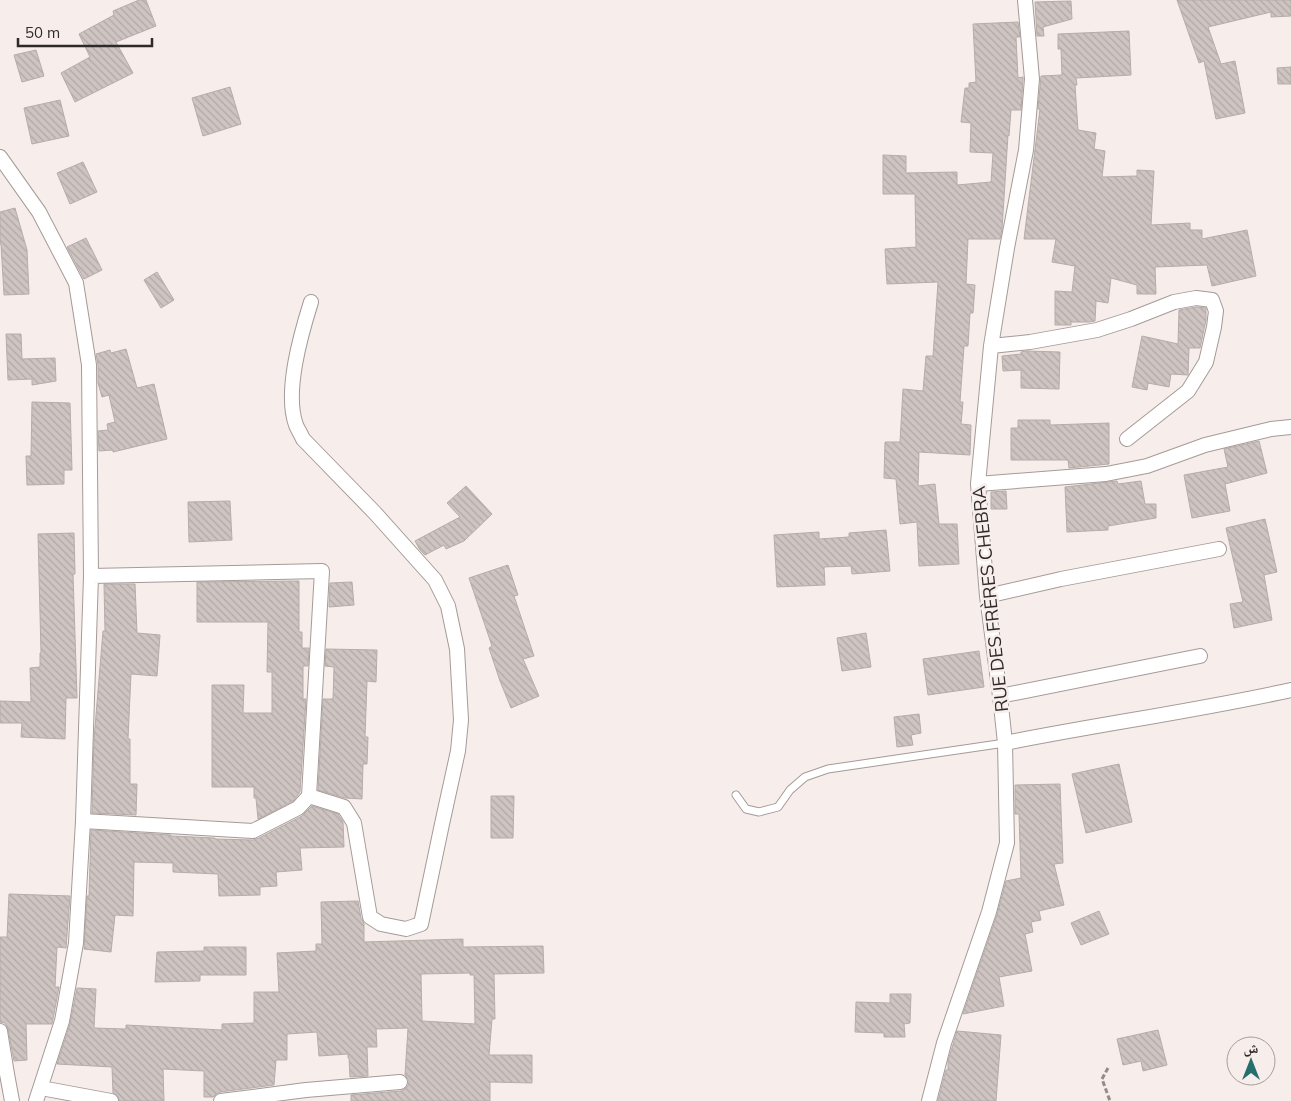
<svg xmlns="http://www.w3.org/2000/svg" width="1291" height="1101" font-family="Mulish,'Noto Naskh Arabic',sans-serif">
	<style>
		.building { fill: url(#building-back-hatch); stroke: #b6adaa; fill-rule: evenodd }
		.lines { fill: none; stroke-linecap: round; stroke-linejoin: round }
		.service-casing { stroke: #a49b98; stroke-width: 9 }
		.minor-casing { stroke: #a49b98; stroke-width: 16 }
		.path { stroke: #938c8a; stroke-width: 3; stroke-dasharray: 5 2.5; stroke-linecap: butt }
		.service { stroke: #fff; stroke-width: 7 }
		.minor { stroke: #fff; stroke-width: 14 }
		.labels { text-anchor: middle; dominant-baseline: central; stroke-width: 5; stroke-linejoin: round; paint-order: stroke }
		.street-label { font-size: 18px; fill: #2e2a29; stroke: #f7edea }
	</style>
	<defs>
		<pattern id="building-back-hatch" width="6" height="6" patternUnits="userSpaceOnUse" patternTransform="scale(1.25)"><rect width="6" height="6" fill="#cec4c1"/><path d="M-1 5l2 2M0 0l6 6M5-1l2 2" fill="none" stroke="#b1a9a6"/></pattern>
	</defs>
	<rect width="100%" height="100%" fill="#f7edea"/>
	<!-- building -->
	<path class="building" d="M139,0H146L156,26L116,42L133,73L75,102L61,73L90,57L79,34L114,15L113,11Z
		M1177,0H1291V16L1271,17V12L1208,27L1221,64L1235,61L1245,113L1216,119L1204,61L1199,63Z
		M1071,1L1072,19L1043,27L1044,36H1037L1035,2Z
		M1018,22L1020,37H1016L1018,78L1023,77V79L1021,110H1011L1009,136L1008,135L1002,229L1000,239H968L966,284L975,285L973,313H970L968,346H964L960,402H963L961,424L971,425L970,455L919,452L918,486L935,484L939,524H957L959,564L919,566L917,522L900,524L896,479L884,478L885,442H900L903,389L923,391L926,356H933L938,282L887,284L885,249L916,247L915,194H883V155L906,156V173L957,172V185L991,182L993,153L970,152L971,123L961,122L965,88H969V83L976,82L973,24Z
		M1129,31L1131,75L1076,78L1077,85H1075L1078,130L1096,133L1094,149L1105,151L1102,177L1137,176V170L1154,171L1151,225L1190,223V230H1202V239L1247,230L1256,276L1212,286L1207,265L1155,267L1156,294H1137V285L1111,278L1108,303L1096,301L1095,321L1089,322H1071V325H1055V291L1072,292L1075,266L1052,262L1056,239H1024L1040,109H1038L1041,76L1062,75L1061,49H1058V34Z
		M36,50L44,76L22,82L14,55Z
		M1291,67V84H1278L1277,68Z
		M230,87L241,124L203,136L192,98Z
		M60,100L69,136L32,144L24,108Z
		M83,162L97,192L70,204L57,173Z
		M15,208L27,250L29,294L4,295L1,244H0V212Z
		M86,238L102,270L84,279L67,247Z
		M157,272L174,300L161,308L144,280Z
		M1196,307L1206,308V320L1200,348H1189L1188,375L1171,374L1169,387L1148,383L1147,390L1132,387L1142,336L1178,344L1179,310Z
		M6,334H21L22,359L55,358L56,381L32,385V379L8,380Z
		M126,349L137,388L154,384L167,439L113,452V450L99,451L98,431L108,430L107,424L115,422L109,395L102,397L98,383V365L96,354L110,350L111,353Z
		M1026,351L1060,352L1059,389L1021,388V370L1003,371L1002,356L1021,354V352Z
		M32,402L70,403L72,470H64V484L27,485L26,456H31Z
		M1018,420H1050V425L1109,423V464L1069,468L1068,460H1011V428H1018Z
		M1259,441L1267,473L1225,484L1230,511L1192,518L1184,475L1228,467L1224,449Z
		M1117,481L1118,484L1141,481L1145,504H1156V518L1108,526V530L1067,532L1065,487Z
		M466,486L492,514L464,541L446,549L444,545L425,555L420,550L415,541L460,517L447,503Z
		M1006,491L1007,509H991V492Z
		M230,501L232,540L189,542L188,502Z
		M1265,519L1277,572L1264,575L1272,620L1234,628L1230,604L1243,602L1226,528Z
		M886,530L890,571L852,574L851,566L824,567L825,585L777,587L774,535L819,532V539L849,537V533Z
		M74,533L75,574H73L77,698H66L65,739L21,737L22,723H0V701L31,702L30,668L40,667V653H41L38,534Z
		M508,565L518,595L514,596L534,656L523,659L539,696L511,708L500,681L489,648L492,646L469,578Z
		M299,581V632H302V648H309L308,666H303V699H306L300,792L293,801L258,819L256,798H254V787H212V685H244L243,713H272V672H267L268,622H197V582Z
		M352,582L354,605L329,607L330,583Z
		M104,584H135L137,633L160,635L157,676L131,674L128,739H130V784H137L136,815L92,813L94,739L103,631H105Z
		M866,633L871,667L842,671L837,638Z
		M326,649L377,650L376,682L367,681L365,737H368L367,764H363L362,799L345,798L318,790L323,699H333L334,667L325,666Z
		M979,651L984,687L928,695L923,659Z
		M919,714L921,733L911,735L913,745L897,747L894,717Z
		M1119,764L1132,822L1086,833L1072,774Z
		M1060,784L1063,863L1054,864L1064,905L1039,911L1041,920L1031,922L1033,932L1025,934L1032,971L999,977L1004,1006L963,1014L997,915L1006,881L1021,878L1019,814H1015V785Z
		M491,796H514L513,838H491Z
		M312,806L338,814L343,822L344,847L300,848L302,870L276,872L277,886L260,887V895L219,896L218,874L173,872V863L134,862L133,916L115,915L111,952L84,949L87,896H89L91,830L171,835V836L215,838V839L253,840L259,838L302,816Z
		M9,894L70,896L66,948L57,947L55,987H59L53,1019L52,1024H26L27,1060L14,1061L8,1029L5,1023L0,1022V937H7Z
		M358,901L361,918L364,923V942L463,939V947L543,946L544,973L494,974L495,1019H492L489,1055H532V1083L490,1082V1101H351V1095L401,1091L405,1089L408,1086L409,1081L405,1075L408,1028L376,1029L377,1047H367L368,1076L350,1077L349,1058H348V1054L319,1056L317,1032L287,1034V1060H276L274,1085L220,1092L216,1094L213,1097H204V1071L163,1069L164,1101H120L117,1095L113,1093L112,1067L57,1064L70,1024L77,988L96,989L94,1028L126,1029V1025L222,1030V1024L254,1023V992H279L277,953L316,951V944H322L321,902ZM470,973V975H474L475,1024L422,1021L421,974Z
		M1099,911L1109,934L1081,945L1071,923Z
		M204,947H246V975H200V981L155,982L157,952L204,951Z
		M890,994H911L910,1023L904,1024L905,1037H884V1033L855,1032L856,1002L890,1003Z
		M1158,1030L1167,1065L1143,1071L1141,1061L1123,1065L1117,1039Z
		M957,1031L1001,1035L996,1101H938L946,1070H948V1061Z"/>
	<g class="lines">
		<!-- service casing -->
		<g class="service-casing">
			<path id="service" d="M736,795L746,809L759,812L778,807L790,790L805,777L828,769L1005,743"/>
		</g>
		<!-- minor casing -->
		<g class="minor-casing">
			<path id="minor" d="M0,157L39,212L76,283L89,365L91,576L83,821L76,943L62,1021L36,1101
				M991,346L1030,342L1097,330L1131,319L1174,302L1196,298L1212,300L1216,311L1214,327L1206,362L1188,391L1127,439
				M978,484L1106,474L1147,466L1205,445L1271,429L1291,427
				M987,596L1061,579L1219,549
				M1000,696L1200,656
				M1005,743C1100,724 1196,711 1291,690
				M309,796L344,807L354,823L370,917L381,924L406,929L421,924L442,824L458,751L461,720L457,649L448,606L435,580L375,513L303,439C301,434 298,430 296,425C284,392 301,334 311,302
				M83,821L253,831L298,808L309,796L322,571L91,576
				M0,1031L7,1074L12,1101
				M41,1088L111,1101
				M221,1101L306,1090L400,1082
				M929,1101L944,1043L989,912L1007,843L1005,743L1000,696L987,596L978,484L991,346L1007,248L1026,150L1032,79L1025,0"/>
		</g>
		<!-- path -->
		<path class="path" d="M1108,1068L1102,1079L1110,1101"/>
		<!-- service -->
		<use href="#service" class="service"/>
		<!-- minor -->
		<use href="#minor" class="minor"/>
	</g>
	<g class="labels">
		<!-- street labels -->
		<g class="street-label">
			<text transform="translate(990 599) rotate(-96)">RUE DES FRÈRES CHEBRA</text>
		</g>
	</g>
	<!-- north arrow -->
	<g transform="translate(1251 1061)"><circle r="24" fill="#f7edea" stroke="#a79f9d"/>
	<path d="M0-4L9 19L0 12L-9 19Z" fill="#256f6c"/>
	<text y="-8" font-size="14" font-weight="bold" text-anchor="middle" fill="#2e2a29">ش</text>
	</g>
	<!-- scale -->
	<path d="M18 38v8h134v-8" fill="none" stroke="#2e2a29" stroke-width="2.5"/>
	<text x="25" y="38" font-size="15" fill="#2e2a29" stroke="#f7edea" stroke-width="4" paint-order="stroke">50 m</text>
</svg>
